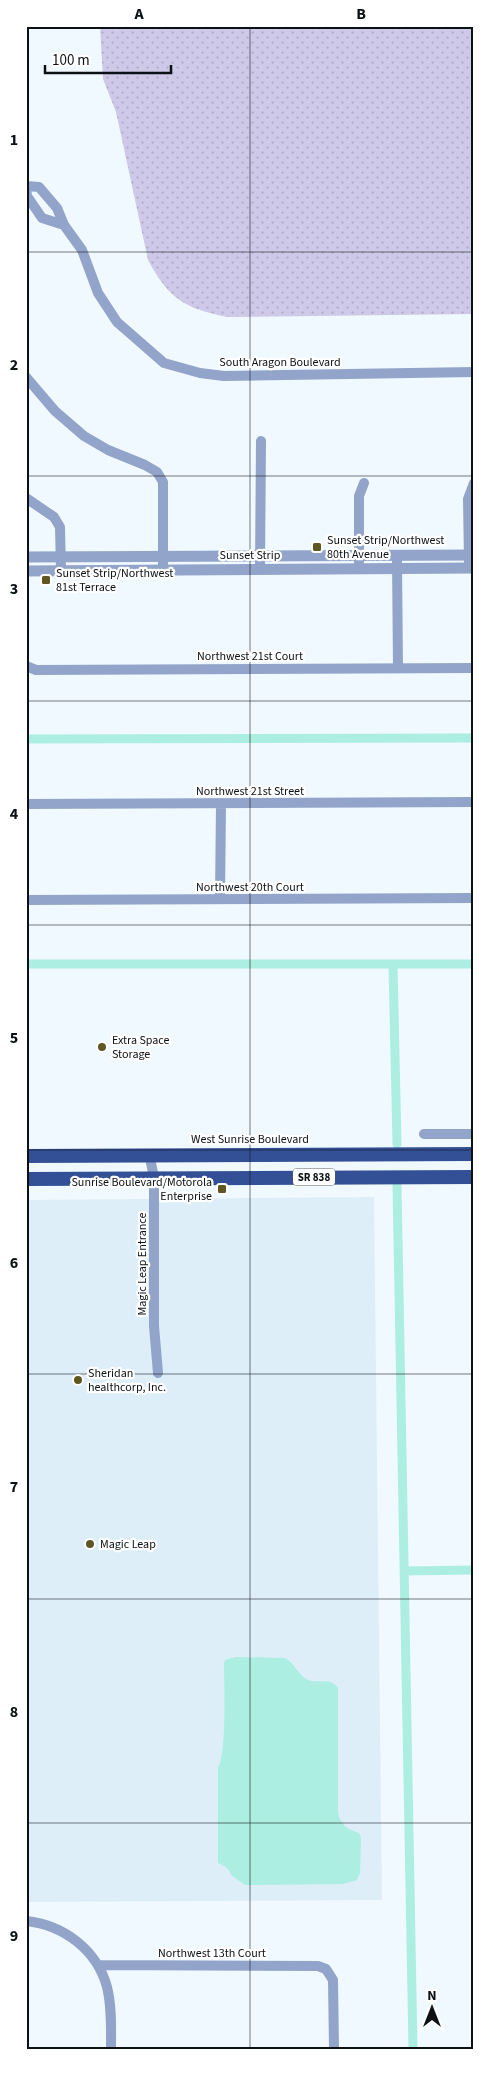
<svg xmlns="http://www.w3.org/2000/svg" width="500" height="2075" font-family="'Source Sans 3',sans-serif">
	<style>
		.built { fill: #ddeef8 }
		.grass { fill: url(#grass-dots) }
		.water { fill: #aceee1 }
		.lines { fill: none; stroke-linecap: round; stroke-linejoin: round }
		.canal { stroke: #aceee1; stroke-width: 9 }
		.minor { stroke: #92a4c9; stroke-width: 10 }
		.tertiary { stroke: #92a4c9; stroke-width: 11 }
		.trunk { stroke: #335096; stroke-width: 14 }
		.grid { fill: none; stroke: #0c1114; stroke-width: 1; stroke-opacity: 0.55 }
		.poi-dot { fill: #605622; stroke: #fff; stroke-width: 2 }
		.labels { text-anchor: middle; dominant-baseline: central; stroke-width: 4.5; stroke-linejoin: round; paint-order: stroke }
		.shield { fill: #fff; stroke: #55585a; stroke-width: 1 }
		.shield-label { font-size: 11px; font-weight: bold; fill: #0c1114 }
		.street-label { font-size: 12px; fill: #0c1114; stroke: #fff }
		.poi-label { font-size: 12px; fill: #0c1114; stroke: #fff; text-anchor: start }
		.neatline { fill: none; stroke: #0c1114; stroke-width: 2 }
		.grid-label { font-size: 16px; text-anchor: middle; font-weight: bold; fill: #0c1114 }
	</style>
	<defs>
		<pattern id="grass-dots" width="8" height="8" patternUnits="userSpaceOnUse" patternTransform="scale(1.25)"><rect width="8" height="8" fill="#cec9e8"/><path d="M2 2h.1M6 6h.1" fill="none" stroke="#b0acc6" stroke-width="1.8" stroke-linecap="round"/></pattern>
	</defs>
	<rect width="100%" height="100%" fill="#f0f9ff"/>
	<!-- built -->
	<path class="built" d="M374,1197L382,1900L26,1902V1200Z"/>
	<!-- grass -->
	<path class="grass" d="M100,26H474V314L227,317C184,308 169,299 148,260L116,112L103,79Z"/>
	<!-- water -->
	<path class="water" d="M236,1657L285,1658C295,1663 298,1676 308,1680C319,1684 330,1677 338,1688V1812C340,1825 347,1829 359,1833L361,1838L360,1873L357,1880L343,1884L245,1885L231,1875C229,1868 225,1866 218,1863V1768C227,1752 224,1685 224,1663L225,1660Z"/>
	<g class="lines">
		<!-- canal -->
		<path class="canal" d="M26,739L474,738
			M26,964H474
			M393,965L397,1144
			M397,1185L413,2049
			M405,1571L474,1570"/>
		<!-- minor -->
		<path class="minor" d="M26,186L39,187L57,208L64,225L82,250L98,293L117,322L164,363L200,373L224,376L474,372
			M26,189L27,196L42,218L64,225
			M26,377L55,411L84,436L108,450L145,465L157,472L163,482V569
			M26,498L54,517L60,527L61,571
			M397,561L398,668
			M359,562V496L364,483
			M469,562L468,499L474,483
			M260,568L261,441
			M26,666L36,670L474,668
			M26,804L474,802
			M220,899L221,804
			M26,900L474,898
			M424,1134H474
			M149,1154L154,1177V1326L158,1373
			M26,1921C64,1925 97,1950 107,1987C112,2007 111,2029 111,2049
			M98,1965L318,1966L326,1969L333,1980L334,2049"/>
		<!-- tertiary -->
		<path class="tertiary" d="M26,557L474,555
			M26,571L474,568"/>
		<!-- trunk -->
		<path class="trunk" d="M26,1156L474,1154
			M26,1179L474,1177"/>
	</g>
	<!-- grid -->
	<path class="grid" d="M250,26V2049M26,252H474M26,476H474M26,701H474M26,925H474M26,1150H474M26,1374H474M26,1599H474M26,1823H474"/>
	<!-- markers -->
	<g class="poi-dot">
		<rect x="312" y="542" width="10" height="10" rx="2.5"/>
		<rect x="41" y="575" width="10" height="10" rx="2.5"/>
		<circle cx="102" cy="1047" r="5"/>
		<rect x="217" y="1184" width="10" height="10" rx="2.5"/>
		<circle cx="78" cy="1380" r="5"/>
		<circle cx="90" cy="1544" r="5"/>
	</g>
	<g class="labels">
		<!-- shield labels -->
		<rect class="shield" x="293" y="1168.5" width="42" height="17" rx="4"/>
		<g class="shield-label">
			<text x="314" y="1177">SR 838</text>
		</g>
		<!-- street labels -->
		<g class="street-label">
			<text x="280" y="362">South Aragon Boulevard</text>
			<text x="250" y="555">Sunset Strip</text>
			<text x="250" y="656">Northwest 21st Court</text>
			<text x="250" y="791">Northwest 21st Street</text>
			<text x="250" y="887">Northwest 20th Court</text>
			<text x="250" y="1139">West Sunrise Boulevard</text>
			<text transform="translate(142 1264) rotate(-90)">Magic Leap Entrance</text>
			<text x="212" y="1953">Northwest 13th Court</text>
		</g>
		<!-- poi labels -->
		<g class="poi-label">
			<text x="327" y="540">Sunset Strip/Northwest<tspan x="327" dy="14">80th Avenue</tspan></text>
			<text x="56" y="573">Sunset Strip/Northwest<tspan x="56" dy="14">81st Terrace</tspan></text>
			<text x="112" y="1040">Extra Space<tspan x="112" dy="14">Storage</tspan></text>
			<text x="212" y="1182" text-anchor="end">Sunrise Boulevard/Motorola<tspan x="212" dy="14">Enterprise</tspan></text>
			<text x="88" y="1373">Sheridan<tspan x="88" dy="14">healthcorp, Inc.</tspan></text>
			<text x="100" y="1544">Magic Leap</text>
		</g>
	</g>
	<!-- border -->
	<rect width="500" height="2075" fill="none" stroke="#ffffff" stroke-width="55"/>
	<!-- north arrow -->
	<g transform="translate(432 2008)" stroke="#ffffff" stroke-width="4" paint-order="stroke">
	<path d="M0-4L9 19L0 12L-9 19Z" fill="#0c1114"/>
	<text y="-8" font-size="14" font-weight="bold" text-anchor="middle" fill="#0c1114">N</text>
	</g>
	<!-- scale -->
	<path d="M45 65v8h126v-8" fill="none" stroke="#0c1114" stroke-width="2.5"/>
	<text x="52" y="65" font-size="15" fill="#0c1114" stroke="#ffffff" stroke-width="4" paint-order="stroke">100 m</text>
	<rect x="28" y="28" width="444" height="2020" class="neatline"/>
	<g class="grid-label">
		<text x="139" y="19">A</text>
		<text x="361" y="19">B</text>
		<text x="14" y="145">1</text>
		<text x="14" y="370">2</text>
		<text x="14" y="594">3</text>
		<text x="14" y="819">4</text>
		<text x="14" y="1043">5</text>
		<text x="14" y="1268">6</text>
		<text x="14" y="1492">7</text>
		<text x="14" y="1717">8</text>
		<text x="14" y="1941">9</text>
	</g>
</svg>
